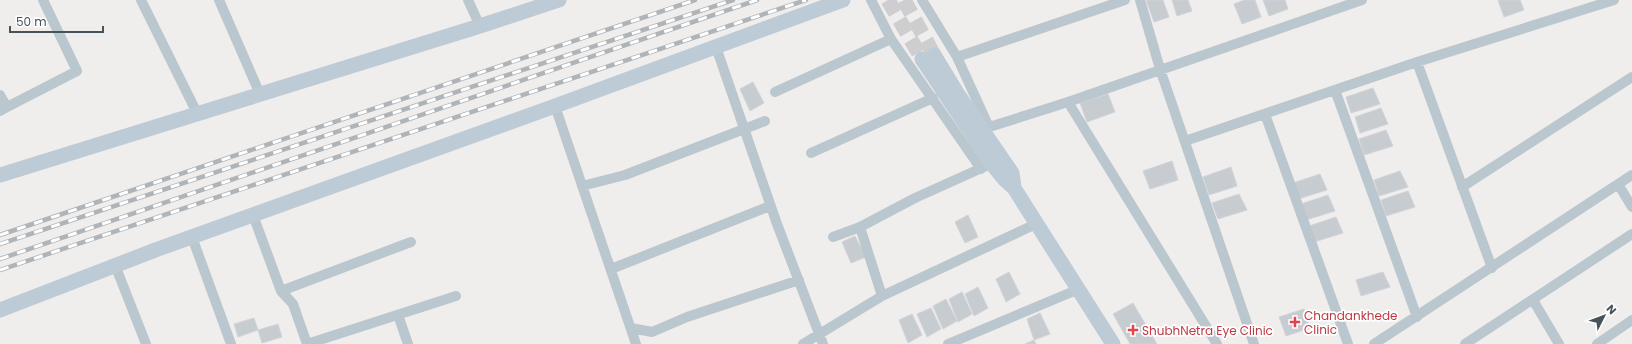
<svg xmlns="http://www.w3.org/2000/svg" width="1632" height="344" font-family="Poppins,sans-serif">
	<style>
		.building { fill: #c7ccd1; stroke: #d1d4da }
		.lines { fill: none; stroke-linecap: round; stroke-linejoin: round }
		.secondary-tunnel { stroke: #ceced0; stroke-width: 15; stroke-dasharray: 15 8; stroke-linecap: butt }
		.street { stroke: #bbc7ce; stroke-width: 10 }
		.secondary { stroke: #bdcbd6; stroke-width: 15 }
		.rail-casing { stroke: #afb4b8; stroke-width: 4.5 }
		.rail { stroke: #fff; stroke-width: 3; stroke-dasharray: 9; stroke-linecap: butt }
		.health-dot { fill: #e0444e; stroke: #fff; stroke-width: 1.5 }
		.labels { text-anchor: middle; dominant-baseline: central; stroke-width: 3.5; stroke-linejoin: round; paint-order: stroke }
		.health-label { font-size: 12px; fill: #be3a42; stroke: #fff; text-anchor: start }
	</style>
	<rect width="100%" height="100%" fill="#f0eded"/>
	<!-- building -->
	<path class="building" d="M1146,0H1163L1169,17L1154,22Z
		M1172,0H1188L1192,11L1177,16Z
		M1244,0H1255L1261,17L1242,24L1234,4Z
		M1263,0H1285L1288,9L1269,16Z
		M1498,0H1520L1524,10L1504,17Z
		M753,82L764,103L750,111L740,89Z
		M1373,88L1380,104L1351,113L1346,97Z
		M1108,94L1115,112L1087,122L1080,103Z
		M1381,108L1388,124L1360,133L1355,117Z
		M1386,130L1393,146L1364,155L1359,139Z
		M1172,161L1178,180L1150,189L1143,171Z
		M1231,167L1237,186L1209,195L1203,177Z
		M1400,171L1408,187L1379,196L1374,180Z
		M1320,174L1327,190L1298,199L1293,183Z
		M1408,191L1415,207L1386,216L1381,200Z
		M1239,194L1247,210L1218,219L1212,203Z
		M1328,195L1335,211L1306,220L1301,204Z
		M968,215L978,237L965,243L955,222Z
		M1336,217L1343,233L1314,242L1309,226Z
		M855,236L866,257L851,263L842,242Z
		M1009,272L1020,294L1006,302L996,279Z
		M1383,272L1390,287L1361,296L1356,280Z
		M978,287L988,308L974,316L965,294Z
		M962,292L972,314L958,322L949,299Z
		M946,299L957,321L943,329L933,306Z
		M1133,303L1157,344H1130L1113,314Z
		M931,308L941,329L927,337L917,314Z
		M1304,309L1310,328L1286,336L1279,317Z
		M1040,313L1050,334L1034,340L1027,319Z
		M912,314L922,335L908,343L899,320Z
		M254,318L258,330L238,337L234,324Z
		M278,324L282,337L262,343L258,330Z
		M1034,340L1036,344H1025Z"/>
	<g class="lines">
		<!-- secondary-tunnel -->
		<path class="secondary-tunnel" d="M888,0L922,59
			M904,0L934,55"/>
		<!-- street -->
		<path class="street" d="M141,0L197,113
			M219,0L260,94
			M468,0L480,26
			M871,0L891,39L981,169
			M922,0L957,57L989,127
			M1140,0L1160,69L1254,344
			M716,47L777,224L823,344
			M957,57L1125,0
			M1417,62L1492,268
			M1335,90L1417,317
			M775,92L891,39
			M0,95L7,107L0,111
			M1068,102L1217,344
			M555,106L636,344
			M7,107L77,71L43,0
			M1265,114L1348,344
			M983,129L1068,102L1362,0
			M1185,141L1417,62L1614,0
			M811,153L933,98
			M1618,184L1632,207
			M582,186L625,175L765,121
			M1462,187L1632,77
			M253,215L281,291L293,304L307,344
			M192,237L231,344
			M833,237L860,227L915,198L986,166
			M115,265L146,344
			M611,269L770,206
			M281,291L411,242
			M882,296L1038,223
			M1533,300L1559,344
			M398,315L408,344
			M631,328L652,332L687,317L799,280
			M307,344L456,296
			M803,344L882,296L860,227
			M948,344L1079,289
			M1374,344L1632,175
			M1465,344L1632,234
			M1597,344L1632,320"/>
		<!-- secondary -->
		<path class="secondary" d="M934,55L957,93L1012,173L1014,187
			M922,59L992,164L1005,180L1014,188L1113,344
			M0,175L480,26L559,0
			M0,310L158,249L555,106L843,0"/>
		<!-- rail casing -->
		<g class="rail-casing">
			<path id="rail" d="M0,235L695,0
				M0,244L733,0
				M0,259L757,0
				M0,270L806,0"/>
		</g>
		<!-- rail -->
		<use href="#rail" class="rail"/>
	</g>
	<!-- markers -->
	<g class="health-dot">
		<path d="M1293 316h4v4h4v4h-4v4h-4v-4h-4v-4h4z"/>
		<path d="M1131 324h4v4h4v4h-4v4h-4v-4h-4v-4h4z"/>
	</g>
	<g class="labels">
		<!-- health labels -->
		<g class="health-label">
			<text x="1304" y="315">Chandankhede<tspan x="1304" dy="14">Clinic</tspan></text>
			<text x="1142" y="330">ShubhNetra Eye Clinic</text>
		</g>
	</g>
	<!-- north arrow -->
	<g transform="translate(1604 316) rotate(48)" stroke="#ffffff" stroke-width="3" paint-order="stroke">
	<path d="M0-3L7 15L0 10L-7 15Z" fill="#45535c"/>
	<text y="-6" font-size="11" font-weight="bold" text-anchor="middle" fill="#45535c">N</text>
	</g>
	<!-- scale -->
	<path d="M10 26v6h93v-6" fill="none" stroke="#45535c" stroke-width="2"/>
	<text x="16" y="26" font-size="12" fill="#45535c" stroke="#ffffff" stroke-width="3" paint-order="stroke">50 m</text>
</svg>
